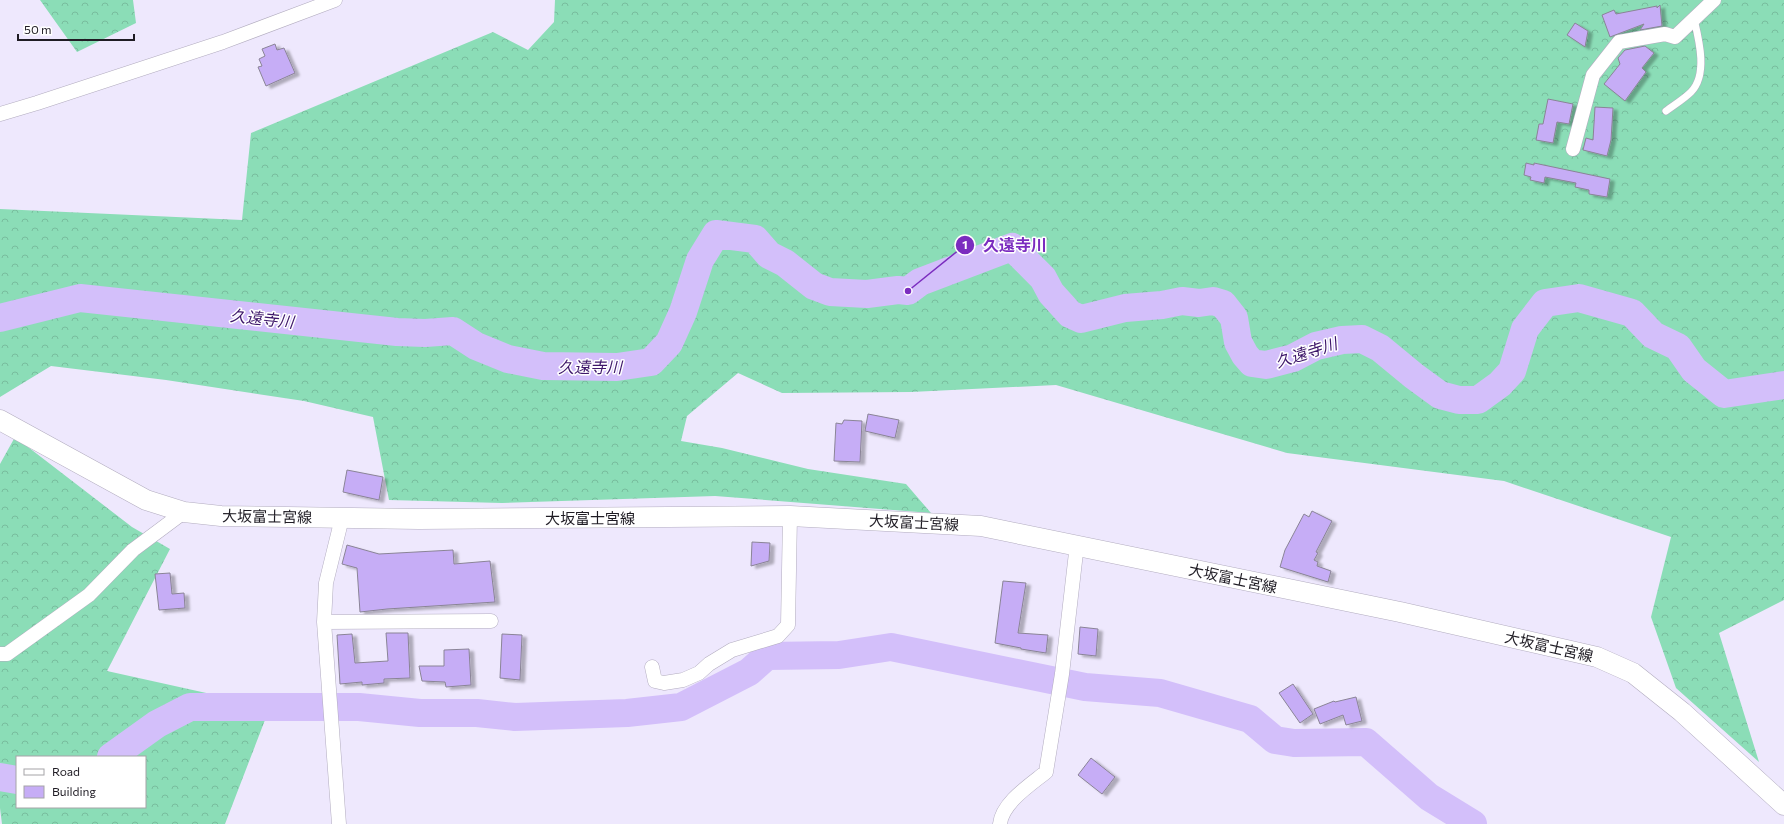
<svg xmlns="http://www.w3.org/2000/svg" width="1784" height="824" font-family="Commissioner,'Noto Sans JP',sans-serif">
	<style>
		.forest { fill: url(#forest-crowns); fill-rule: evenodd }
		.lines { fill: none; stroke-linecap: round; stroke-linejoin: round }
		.river { stroke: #d3bffa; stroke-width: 28 }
		.building { fill: #c6adf6; stroke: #8a8496; filter: url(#shadow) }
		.service-casing { stroke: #b2acbf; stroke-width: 8 }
		.minor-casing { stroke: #b2acbf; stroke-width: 15 }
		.secondary-casing { stroke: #b2acbf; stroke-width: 21 }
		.service { stroke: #fff; stroke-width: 7 }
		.minor { stroke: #fff; stroke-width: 14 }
		.secondary { stroke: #fff; stroke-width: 20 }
		.labels { text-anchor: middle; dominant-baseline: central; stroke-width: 3; stroke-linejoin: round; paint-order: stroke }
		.street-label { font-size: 15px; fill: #1f1c24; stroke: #fff }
		.water-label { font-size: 16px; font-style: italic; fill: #3e176a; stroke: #fff }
		.leader { fill: none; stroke: #7b2cbf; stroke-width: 1.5 }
		.callout-dot { fill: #7b2cbf; stroke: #fff; stroke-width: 1.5 }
		.mark-label { font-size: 12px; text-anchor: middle; font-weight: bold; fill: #fff }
		.callout-label { font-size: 16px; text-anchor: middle; font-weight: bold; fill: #7b2cbf; stroke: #fff; stroke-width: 3; stroke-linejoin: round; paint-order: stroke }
	</style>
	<defs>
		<pattern id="forest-crowns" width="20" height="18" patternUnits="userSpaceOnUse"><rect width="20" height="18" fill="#8bddb7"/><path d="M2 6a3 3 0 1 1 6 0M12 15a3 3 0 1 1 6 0" fill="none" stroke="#78bd9d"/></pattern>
		<filter id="shadow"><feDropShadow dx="4.5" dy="2.5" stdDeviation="1" flood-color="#0004"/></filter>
	</defs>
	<rect width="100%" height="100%" fill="#eee8fd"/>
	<!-- forest -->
	<path class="forest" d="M40,0H133L136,23L77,52Z
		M555,0H1784V600L1719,633L1759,762L1676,688L1651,617L1671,537L1504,481L1287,453L1056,385L911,392L782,393L738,373L687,416L681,441L722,448L808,469L906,484L931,513L715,496L502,503L389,500L373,417L304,401L166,380L51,366L0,397V209L242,220L251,133L493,32L528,50L554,22Z
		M15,437L132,527L170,549L107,671L270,707L225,824H2L0,808V464ZM17,757H145V807H17Z"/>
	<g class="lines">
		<!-- river -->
		<path class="river" d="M0,318L80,298L397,332L425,333L453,331L476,346L508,359L543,366L617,367L651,362L669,343L683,312L700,260L716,234L755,239L769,255L785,263L814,286L830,292L867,294L898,290L908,291L920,282L1012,247L1043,278L1051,293L1070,314L1081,319L1125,308L1162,305L1182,301L1199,303L1213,301L1223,304L1234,318L1238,342L1245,355L1252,363L1266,365L1293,358L1316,346L1342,340L1362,339L1380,348L1414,376L1440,395L1459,400H1478L1500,384L1512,371L1525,329L1545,303L1579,298L1632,313L1653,335L1678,347L1694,370L1724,394L1784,385
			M111,757L157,724L190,707H359L420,713H477L515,717L627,713L681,707L749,672L767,656L839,655L891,647L1085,687L1160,693L1250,719L1275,740L1294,743L1366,742L1429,797L1473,824
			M0,777L17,780"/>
	</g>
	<!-- building -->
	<path class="building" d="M1660,5L1662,26L1640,30L1644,24L1610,37L1602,15L1614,10L1616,14L1657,6V8Z
		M1575,23L1588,31L1585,47L1567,35Z
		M275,44L277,50L284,48L295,73L266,86L258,67L262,66L259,59L265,56L262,49Z
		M1645,46L1654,53L1642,68L1646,72L1625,101L1604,84L1620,64L1618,58L1625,50Z
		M1548,99L1573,104L1569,124L1557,122L1553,143L1536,140L1539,124H1543Z
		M1595,107L1613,108L1611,140L1607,156L1583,150L1586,138L1593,140Z
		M1526,163L1534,165V163L1610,179L1607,197L1589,194V190L1575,187L1576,183L1545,177L1544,183L1530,180L1531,177L1524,175Z
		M868,414L899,420L895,438L865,431Z
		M844,420L862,421L860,462L834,461L836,423L842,424Z
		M347,470L383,477L379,500L343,492Z
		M1312,511L1332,521L1316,552L1318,553L1314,560L1318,562L1317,566L1331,571L1328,582L1280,567L1285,550L1304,514L1309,517Z
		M752,542L770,543L769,561L751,566Z
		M347,545L379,554L453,550L454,564L490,561L495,602L387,609L360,612L357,568L342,564Z
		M170,573L172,594L184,593L185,608L159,610L155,574Z
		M1003,581L1026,583L1018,633L1048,635L1046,653L1021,649V648L995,643Z
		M1080,627L1098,629L1096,656L1078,654Z
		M386,633H408L410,678L384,679V683L362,685V682L340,684L337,635L352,634L355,663L388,661Z
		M502,634L522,635L520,680L500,678Z
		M469,649L471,685L446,687L445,682L422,681L419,666H444V650Z
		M1293,684L1313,714L1300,723L1279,693Z
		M1356,697L1362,721L1346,725L1343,715L1320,724L1314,709L1334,701L1335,702Z
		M1091,758L1115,777L1102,794L1078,775Z"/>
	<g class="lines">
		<!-- service casing -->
		<g class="service-casing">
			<path id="service" d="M1666,111C1674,105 1684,99 1691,92C1708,75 1699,40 1694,19"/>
		</g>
		<!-- minor casing -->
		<g class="minor-casing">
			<path id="minor" d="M0,114L37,103L223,42L335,0
				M1573,149L1593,75L1619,42L1665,34L1675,37L1714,0
				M324,622L491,621
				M0,654H7L89,595L133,550L184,512
				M652,667L655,681L664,683L683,680L699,673L709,664L732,650L778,636L788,625L790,516
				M339,824L324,622L326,583L342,518
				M1000,824C1002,803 1030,785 1046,772L1062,674L1077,544"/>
		</g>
		<!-- secondary casing -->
		<g class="secondary-casing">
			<path id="secondary" d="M0,420L146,500L184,512L221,516L419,519L790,516L981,526L1400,612L1597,657L1633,673L1682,712L1784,805"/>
		</g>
		<!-- service -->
		<use href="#service" class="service"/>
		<!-- minor -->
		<use href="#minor" class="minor"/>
		<!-- secondary -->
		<use href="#secondary" class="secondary"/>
	</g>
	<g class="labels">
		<!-- street labels -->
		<g class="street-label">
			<text transform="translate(267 516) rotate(1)">大坂富士宮線</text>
			<text x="590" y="518">大坂富士宮線</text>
			<text transform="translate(914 522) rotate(3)">大坂富士宮線</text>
			<text transform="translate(1233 578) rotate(12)">大坂富士宮線</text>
			<text transform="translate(1549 646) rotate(13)">大坂富士宮線</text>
		</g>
		<!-- water labels -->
		<g class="water-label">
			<text transform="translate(262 318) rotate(6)">久遠寺川</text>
			<text transform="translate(1306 352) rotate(-18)">久遠寺川</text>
			<text x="590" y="366">久遠寺川</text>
		</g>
	</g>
	<!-- callouts -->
	<path class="leader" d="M908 291L965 245"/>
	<g class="callout-dot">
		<circle cx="908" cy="291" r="4"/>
		<circle cx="965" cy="245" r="10"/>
	</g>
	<g class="mark-label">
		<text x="965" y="249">1</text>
	</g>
	<g class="callout-label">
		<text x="1015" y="251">久遠寺川</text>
	</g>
	<!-- legend -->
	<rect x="16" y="756" width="130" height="52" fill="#ffffff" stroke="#a5a4a7"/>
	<rect x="24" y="769" width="20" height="6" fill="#ffffff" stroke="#a5a4a7"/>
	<text x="52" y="776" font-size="12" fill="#1f1c24">Road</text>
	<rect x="24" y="786" width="20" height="12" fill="#c6adf6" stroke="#a5a4a7"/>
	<text x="52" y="796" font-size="12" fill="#1f1c24">Building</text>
	<!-- scale -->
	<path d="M18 34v6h116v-6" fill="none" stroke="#1f1c24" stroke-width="2"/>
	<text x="24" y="34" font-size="12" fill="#1f1c24" stroke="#ffffff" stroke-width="3" paint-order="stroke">50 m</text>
</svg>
